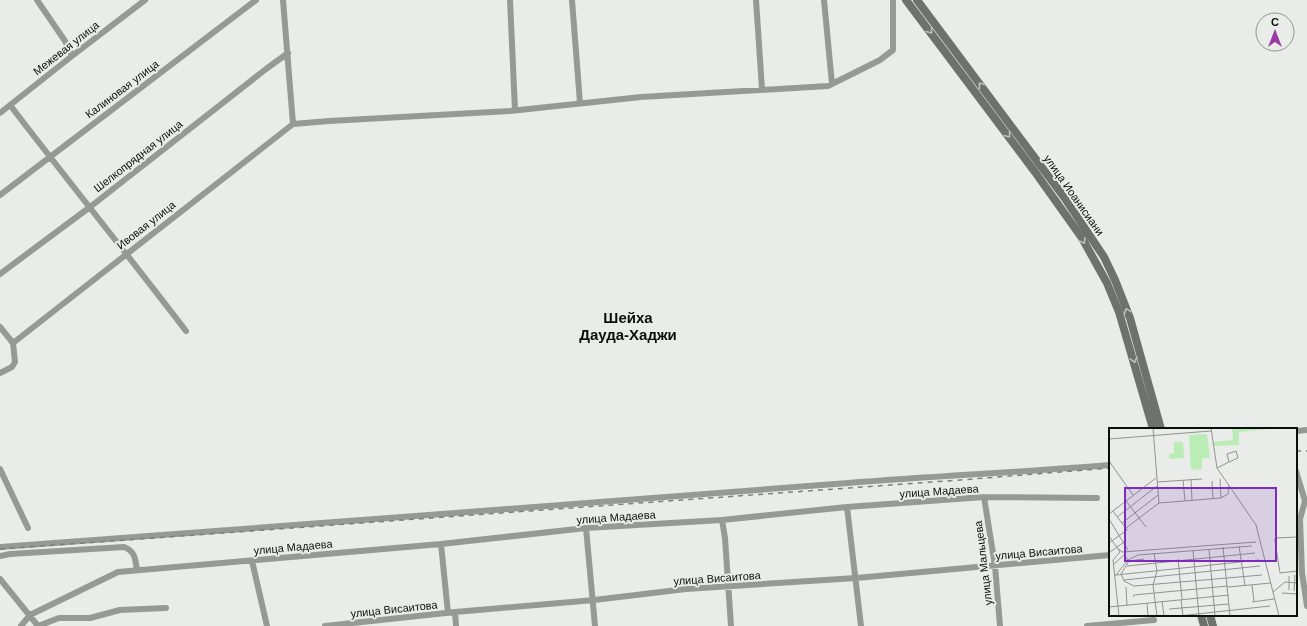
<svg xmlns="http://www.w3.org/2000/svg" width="1307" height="626" font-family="Arial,sans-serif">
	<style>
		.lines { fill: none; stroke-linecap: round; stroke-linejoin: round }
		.minor { stroke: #979997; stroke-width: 6 }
		.secondary { stroke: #6f716f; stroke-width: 8 }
		.rail { stroke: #7d7f7d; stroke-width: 1.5; stroke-dasharray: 5 5; stroke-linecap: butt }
		.oneway { stroke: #bec1be }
		.labels { text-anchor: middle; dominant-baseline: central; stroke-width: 4; stroke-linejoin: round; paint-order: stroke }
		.street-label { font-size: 11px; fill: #0c0d0c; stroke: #e9ece9 }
		.district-label { font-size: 15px; font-weight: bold; fill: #0c0d0c; stroke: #e9ece9 }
		.inset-road { fill: none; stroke: #919391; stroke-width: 1 }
		.view { fill: #7b2cbf; fill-opacity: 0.15; stroke: #7b2cbf; stroke-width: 2 }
		.inset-edge { fill: none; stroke: #0c0d0c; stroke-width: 2 }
	</style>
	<rect width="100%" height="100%" fill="#e9ece9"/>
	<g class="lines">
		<!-- minor -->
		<path class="minor" d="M37,0L65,41L72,56
			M283,0L293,124
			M510,0L515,110
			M572,0L580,103
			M756,0L762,89
			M824,0L832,84
			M10,105C68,181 128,255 186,331
			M0,113L72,56L145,0
			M293,124L329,121L510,111L641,97L828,86L880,60L893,50V0
			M0,195L256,0
			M0,274L90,207L266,69L288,53
			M0,327L13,343L15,362L12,367L0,373
			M13,343L293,124
			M1296,431L1307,430
			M0,469L28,528
			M1296,471L1305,501L1300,519L1302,573L1307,606
			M984,497L995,566L1000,626
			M847,507L861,626
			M722,520L725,538L731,626
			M586,528L595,626
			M441,544L448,613
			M0,547C283,526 565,505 848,483C935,476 1023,472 1110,465
			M0,556L10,554L124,547C136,552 135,559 137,570
			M252,561L267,626
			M0,579L38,626
			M455,612L456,626
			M21,626L30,615L118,572L441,544L586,528L722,520L847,507L984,497L1097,498
			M38,626L59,618H90L120,610L166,608
			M325,626L455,612L594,600L686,589L856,578L1110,555
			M1087,626L1154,620"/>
		<!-- secondary -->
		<path class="secondary" d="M906,0L1035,172L1082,238L1107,283L1119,312L1153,429
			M917,0L1064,197L1104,257L1115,280L1130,318L1161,429
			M1201,615L1204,626
			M1210,615L1213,626"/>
		<!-- rail -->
		<path class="rail" d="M1296,451H1307
			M0,549L960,480L1110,468"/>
	</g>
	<!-- one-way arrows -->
	<defs><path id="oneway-chevron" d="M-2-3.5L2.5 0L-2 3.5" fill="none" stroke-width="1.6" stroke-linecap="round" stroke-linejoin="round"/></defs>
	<g class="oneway">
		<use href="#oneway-chevron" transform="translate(930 31) rotate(53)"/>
		<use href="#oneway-chevron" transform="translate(981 85) rotate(-127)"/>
		<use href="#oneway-chevron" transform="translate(1008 135) rotate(53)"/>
		<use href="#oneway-chevron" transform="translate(1083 241) rotate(59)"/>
		<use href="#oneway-chevron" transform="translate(1127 311) rotate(-110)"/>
		<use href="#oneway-chevron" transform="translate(1134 360) rotate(75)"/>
	</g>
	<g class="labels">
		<!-- street labels -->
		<g class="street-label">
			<text transform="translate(66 48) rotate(-38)">Межевая улица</text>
			<text transform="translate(122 89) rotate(-37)">Калиновая улица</text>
			<text transform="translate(138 156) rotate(-38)">Шелкопрядная улица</text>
			<text transform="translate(1074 195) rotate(55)">улица Иоанисиани</text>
			<text transform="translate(146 225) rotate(-38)">Ивовая улица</text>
			<text transform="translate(939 491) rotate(-4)">улица Мадаева</text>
			<text transform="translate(616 517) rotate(-4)">улица Мадаева</text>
			<text transform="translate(293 547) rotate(-5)">улица Мадаева</text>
			<text transform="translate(1039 552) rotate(-5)">улица Висаитова</text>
			<text transform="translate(983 563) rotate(-97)">улица Мальцева</text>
			<text transform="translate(717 578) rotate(-4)">улица Висаитова</text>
			<text transform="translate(394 609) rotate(-6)">улица Висаитова</text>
		</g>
		<!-- district labels -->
		<g class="district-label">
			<text x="628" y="317">Шейха<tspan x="628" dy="17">Дауда-Хаджи</tspan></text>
		</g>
	</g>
	<!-- overview -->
	<g transform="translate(1109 428)">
		<rect width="188" height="188" fill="#e9ece9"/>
		<path d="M123,0H167L130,4V17L104,18V14L124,12ZM98,6L101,30H93V41L82,42L80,7ZM65,14H74L75,30L60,31V26L65,25Z" fill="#baecb6"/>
		<path class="inset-road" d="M44,0L50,75M102,0L108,40L147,97L170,188M0,11L102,3M0,33L24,67M108,40L120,34L129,30L127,23L118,26L120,34M82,51L83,72M111,51L112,70M74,52L76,73M103,53L104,71M48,54L93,51M17,73L37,99M50,75L112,70L119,66L120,58M0,86L47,50M8,89L48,58M0,91L19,122M13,95L49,67M17,100L50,75M0,108L11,124L4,132L10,188M188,109L166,110V113L171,145L188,143M0,115L18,102L4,83M130,118L136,158M114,119L121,188M10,121L13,124L147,114M100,121L106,188M84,122L90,188M1,124L15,114M45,125L48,143L44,157L48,188M69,131L73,171M20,133L35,131M5,136L15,127L20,133L12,146L15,153L25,158L153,147M18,138L146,125M7,147L150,132M6,148L19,132L29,127L143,118M15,152L151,138M143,157L145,173M17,159L18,177M119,159L162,155M180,162V148M185,163L186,147M164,164L176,154L188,155M173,165L188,166M24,169L25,167L119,158M72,172L74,188M53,173L55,188M143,174L165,171M38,175L39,188M0,179L120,167M60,181L120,176M70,188L161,178"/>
		<path class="view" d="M16,60H167V133H16Z"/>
		<rect width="188" height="188" class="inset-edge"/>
	</g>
	<!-- north arrow -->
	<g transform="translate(1275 32)"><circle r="19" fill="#e9ece9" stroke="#919391"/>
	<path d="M0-3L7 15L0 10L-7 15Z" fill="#9a3ba3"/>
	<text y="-6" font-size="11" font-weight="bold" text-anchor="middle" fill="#0c0d0c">С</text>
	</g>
</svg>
